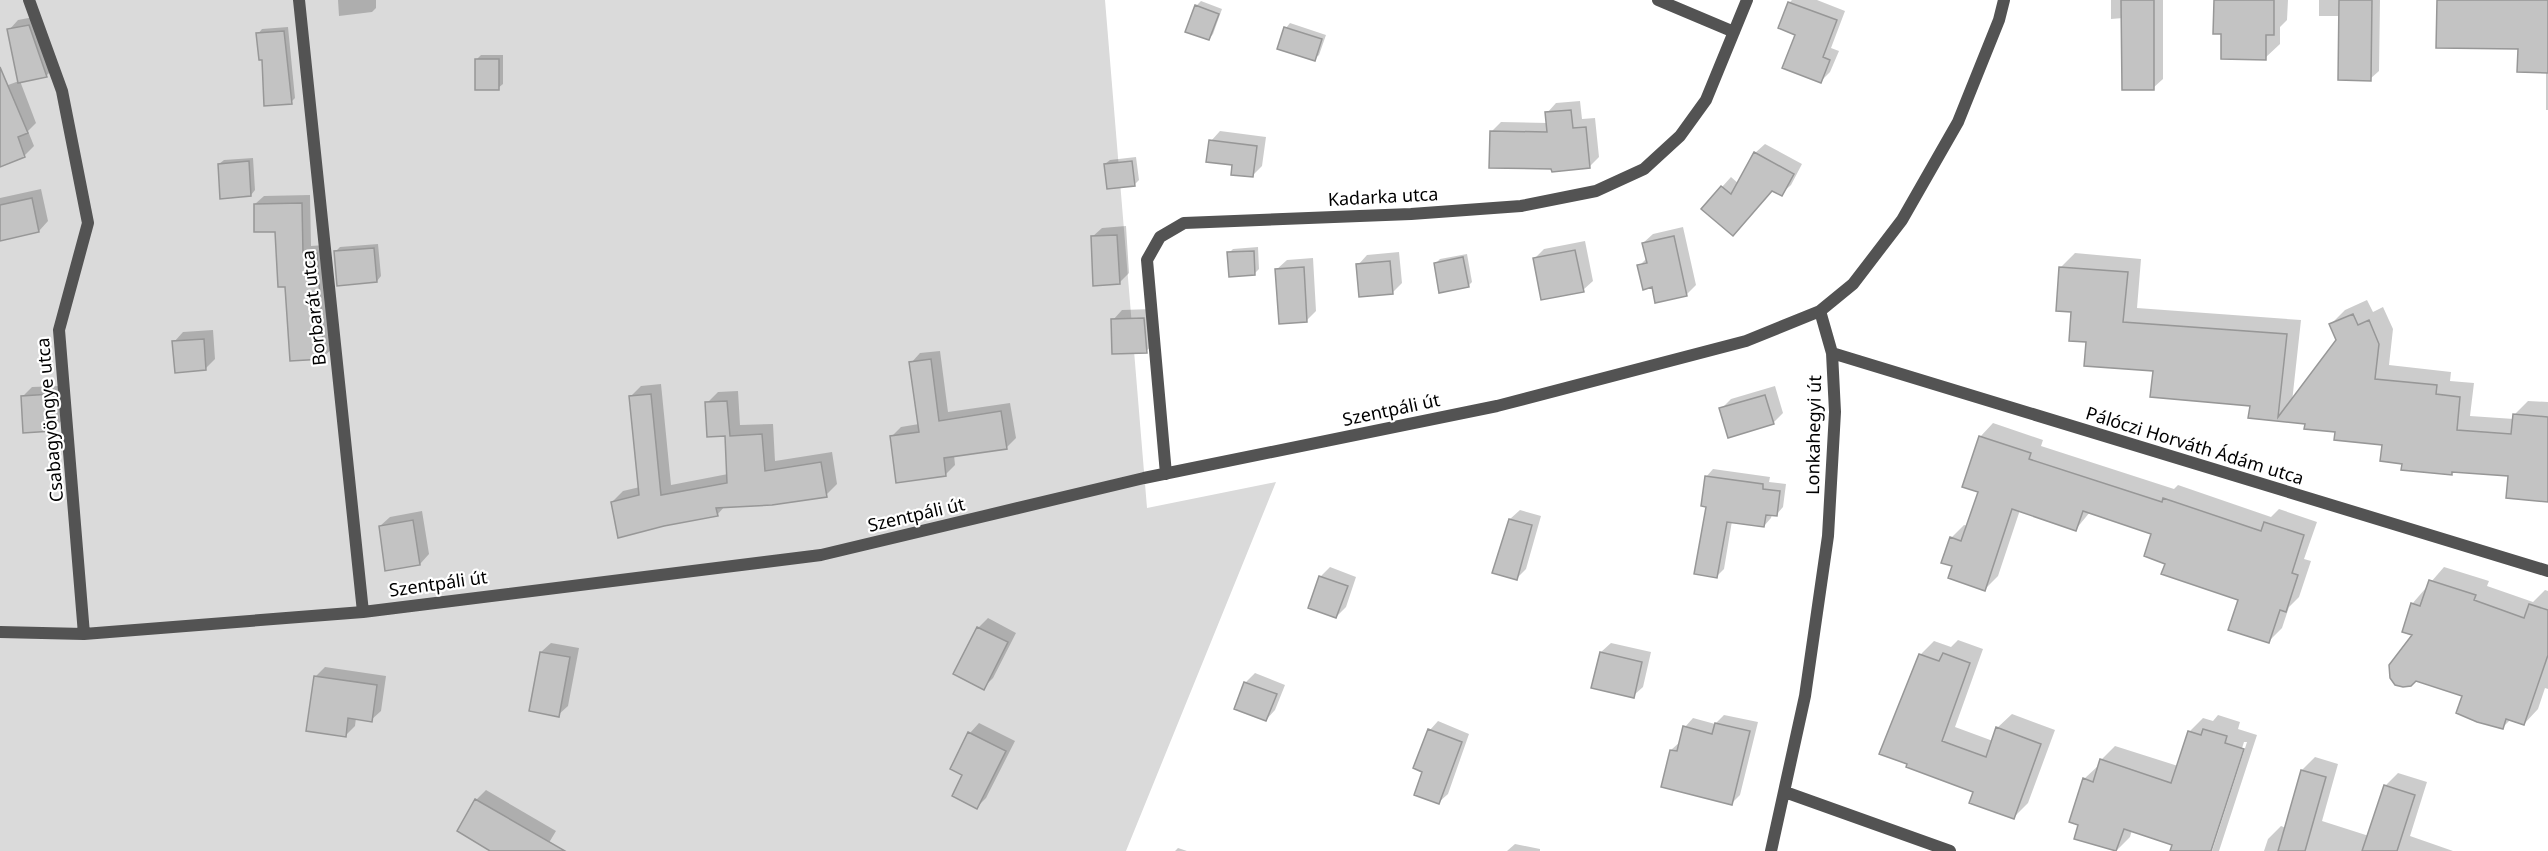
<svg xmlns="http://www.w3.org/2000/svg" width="2548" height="851" font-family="'Noto Sans',sans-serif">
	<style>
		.green { fill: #dadada }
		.shadow { fill: #0003 }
		.building { fill: #c3c3c3; stroke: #979797; stroke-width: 1.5 }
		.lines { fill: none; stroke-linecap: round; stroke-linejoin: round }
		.street { stroke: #535353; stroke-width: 12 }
		.labels { text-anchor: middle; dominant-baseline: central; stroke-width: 4.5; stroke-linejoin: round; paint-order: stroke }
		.street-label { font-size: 18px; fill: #000; stroke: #fff }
	</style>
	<rect width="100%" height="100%" fill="#fff"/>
	<!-- green -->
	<path class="green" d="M0,0H1105L1147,508L1276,482L1126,851H0Z"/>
	<!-- shadow -->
	<path class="shadow" d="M338,0H376V8L372,12L339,16Z
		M1792,0H1817L1845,11L1831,48L1839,51L1830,72L1821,81L1797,34L1789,3Z
		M2111,0H2163V79L2153,88L2123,18L2111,19Z
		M2215,0H2288L2287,20L2280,27V44L2265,58L2223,33Z
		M2319,0H2380L2379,71L2370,79L2341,16H2319Z
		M2438,0H2548V110H2546V71L2519,48Z
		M1201,1L1222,9L1213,34L1209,39L1196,6Z
		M39,16L56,66L47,75L20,81L36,123L28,131L34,146L24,156L0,165V88L19,81L9,30L18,20Z
		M1290,23L1326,35L1319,55L1314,59L1286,28Z
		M288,27L295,98L291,102L263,58L258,34L262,29Z
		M481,55H503V84L498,88L477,59Z
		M1580,101L1582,119L1595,118L1599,157L1589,167L1491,132L1501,122L1548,123L1547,113L1556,103Z
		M1220,131L1266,137L1262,166L1252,176L1234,164L1211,141Z
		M1765,144L1802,164L1791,185L1781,194L1772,189L1742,225L1722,187L1731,177L1739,184L1755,153Z
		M1136,157L1139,180L1134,185L1105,164L1110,160Z
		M253,158L255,190L251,195L219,164L224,160Z
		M41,189L48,221L39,231L0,239V198Z
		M310,195L311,246L325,245L332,349L323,357L286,285L276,230L255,204L264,196Z
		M1126,226L1129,273L1119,283L1092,237L1102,228Z
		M1683,227L1696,285L1687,294L1656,301L1653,286L1639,266L1647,258L1643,243L1653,234Z
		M1585,241L1593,281L1583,290L1534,259L1544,249Z
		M378,244L381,276L377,281L335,252L340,247Z
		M1258,247L1259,269L1254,274L1229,253L1233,249Z
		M1399,252L1402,283L1392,293L1358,265L1367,255Z
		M2075,253L2141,259L2137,308L2301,320L2292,402L2338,340L2331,324L2345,310L2367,300L2373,312L2383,307L2393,329L2389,365L2451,372L2450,381L2474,383L2470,416L2514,419V415L2528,401L2548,402V500L2510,474L2455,470L2451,474L2404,462L2383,444L2306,423L2250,417L2251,405L2154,370L2088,340L2073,310L2061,267Z
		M1467,254L1472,282L1468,286L1435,264L1440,259Z
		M1313,258L1316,311L1307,320L1277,269L1287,260Z
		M1153,309L1156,342L1146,351L1113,320L1122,310Z
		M213,330L215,359L206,368L174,342L183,332Z
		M940,351L948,412L1010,403L1016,438L1006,448L954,455L955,465L946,474L892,436L901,427L919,424L911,363L920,353Z
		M661,384L671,485L728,474L726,435L707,403L718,392L738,391L740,425L773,424L775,461L832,452L837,484L826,495L725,506L717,515L612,502L623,491L640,487L630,397L641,386Z
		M60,386L62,420L53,430L22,397L32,387Z
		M1775,386L1783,413L1773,423L1721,409L1731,399Z
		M1993,423L2043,440L2041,446L2174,489L2178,485L2271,517L2279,509L2317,522L2304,559L2311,561L2299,597L2289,607L2282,628L2268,642L2240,600L2167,563L2153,533L2090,512L2076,529L2020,510L1998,576L1985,589L1954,565L1951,538L1964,525L1968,526L1979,491L1980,437Z
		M1713,469L1770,477L1769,482L1786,484L1783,507L1776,515L1772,514L1771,518L1764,526L1732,521L1724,569L1716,577L1706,477Z
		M1520,510L1541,516L1526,569L1516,579L1510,519Z
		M422,511L429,554L420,564L380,526L390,517Z
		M1330,567L1356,577L1346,607L1336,617L1320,577Z
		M2444,567L2489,581L2487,586L2533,602L2545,590L2548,591V689L2545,688L2538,709L2524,724L2511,719L2502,728L2464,695L2414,635L2412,604Z
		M988,618L1016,633L993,678L983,688L978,628Z
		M1958,640L1983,649L1955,727L1993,741L1997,728L2012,714L2055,730L2028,803L2014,817L1975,791L1908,766L1920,655L1934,641L1951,647Z
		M551,643L579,648L568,706L558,715L541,652Z
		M1611,643L1651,652L1643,687L1633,696L1601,652Z
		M325,667L386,676L381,711L371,720L356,718L355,726L345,736L315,677Z
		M1255,673L1285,685L1275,710L1266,720L1245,683Z
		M1724,715L1758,722L1740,795L1732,803L1671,750L1680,742L1685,727L1693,718L1715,724Z
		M2218,715L2240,722L2238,729L2257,735L2219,851H2212L2247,742H2244L2209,851H2172L2174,844L2132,830L2130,837L2116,851L2076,838L2080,824L2084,779L2099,765L2101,760L2115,746L2178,766L2189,732L2203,718L2213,721Z
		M1438,721L1469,734L1448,794L1439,802L1424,771L1430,730Z
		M979,723L1015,741L986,798L977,807L964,775L952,768L970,733Z
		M2315,757L2338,764L2322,821L2369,836L2385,786L2398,773L2427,782L2410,836L2453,851H2264L2268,839L2281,826L2286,828L2302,770Z
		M486,790L556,831L544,851H493L459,831L476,800Z
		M1515,844L1540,849V851H1507Z
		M1178,848L1187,851H1175Z"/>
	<!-- building -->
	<path class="building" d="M2121,0H2154V90H2122Z
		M2214,0H2274V35H2266V60L2221,59V34H2213Z
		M2339,0H2372L2371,81L2338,80Z
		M2437,0H2548V73L2517,72L2518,49L2436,48Z
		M1788,2L1837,20L1823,57L1830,60L1821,83L1782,68L1795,35L1778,28Z
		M1195,5L1219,14L1209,40L1185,32Z
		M29,25L47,77L18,83L7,29Z
		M1284,27L1322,39L1315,61L1277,49Z
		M284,31L292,104L264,106L262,60H259L256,33Z
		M475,59H499V90H475Z
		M0,67L28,133L18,137L25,157L0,167Z
		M1571,110L1573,128L1586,127L1590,168L1552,172L1551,169L1489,168L1490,131L1547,132L1545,112Z
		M1209,140L1257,146L1253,177L1231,175L1232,165L1206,162Z
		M1754,152L1794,174L1782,196L1772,191L1733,236L1701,209L1721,186L1731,194Z
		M249,161L251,196L220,199L218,164Z
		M1132,161L1135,186L1107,189L1104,164Z
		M32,198L39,232L0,241V205Z
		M302,203L303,254L317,253L324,359L290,361L285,287H278L275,232H254V204Z
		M1117,235L1120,284L1093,286L1091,236Z
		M1674,236L1687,296L1655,303L1652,287L1643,290L1637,265L1647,263L1642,243Z
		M374,248L377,282L337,286L334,251Z
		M1575,250L1584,292L1541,300L1533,258Z
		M1254,251L1255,275L1229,277L1227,252Z
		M1463,257L1469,287L1439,293L1434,263Z
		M1390,261L1393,294L1359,297L1356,264Z
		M1304,267L1307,322L1279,324L1275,269Z
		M2059,267L2128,272L2123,322L2287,334L2278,417L2336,340L2329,324L2353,314L2358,325L2369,320L2379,344L2375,379L2437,385L2436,394L2460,397L2457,430L2511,434L2513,414L2548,417V502L2506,498L2508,476L2452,472V475L2401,470L2402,464L2380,461L2382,445L2334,440L2335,432L2304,429L2305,424L2248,418L2250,406L2150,397L2153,371L2084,366L2086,342L2069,341L2071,312L2056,311Z
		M1144,318L1147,353L1112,354L1111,319Z
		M204,339L206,370L175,373L172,341Z
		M931,359L939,421L1001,411L1007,449L944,458L946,476L896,483L890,436L919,432L909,362Z
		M51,394L53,431L23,433L21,396Z
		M651,394L661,495L727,483L725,436L707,437L705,402L727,401L730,436L762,434L765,471L821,462L827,497L772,505L716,508L718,516L664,526L618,538L611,502L639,495L629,396Z
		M1765,395L1774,424L1728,438L1719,408Z
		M1979,436L2031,453L2029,459L2162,502L2163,498L2261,531L2264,522L2304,535L2292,573L2298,575L2286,612L2280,610L2269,643L2228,630L2238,600L2161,574L2165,564L2144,556L2151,534L2083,511L2076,531L2012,509L1985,591L1948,578L1952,566L1941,563L1950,537L1961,541L1978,492L1962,487Z
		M1705,476L1763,484V489L1780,491L1777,516L1766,515L1764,527L1727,522L1717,578L1694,574L1706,507L1701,506Z
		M1509,519L1532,525L1517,580L1492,573Z
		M413,520L420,565L385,571L379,526Z
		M1319,576L1348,586L1336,618L1308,608Z
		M2429,580L2476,595L2474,600L2524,618L2529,604L2548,610V655L2524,725L2506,719L2503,729L2477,722L2456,713L2462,696L2416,681L2411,686L2403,687L2395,685L2390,678L2389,665L2412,635L2402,632L2411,603L2420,606Z
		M977,627L1008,642L984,690L953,674Z
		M540,652L570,657L559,717L529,711Z
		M1600,652L1642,662L1634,698L1591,688Z
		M1943,653L1970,663L1942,741L1986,757L1996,727L2041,744L2014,819L1969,803L1973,792L1906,767L1907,764L1879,754L1919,654L1939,661Z
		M314,676L377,685L372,722L348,718L346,737L306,731Z
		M1244,682L1277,694L1266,721L1234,709Z
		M1715,723L1750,731L1732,805L1661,787L1670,750L1677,751L1683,726L1712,734Z
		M1428,729L1462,742L1439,804L1414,795L1422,772L1413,768Z
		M2203,729L2227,736L2225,743L2244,749L2211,851H2170L2172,845L2124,829L2116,851L2074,839L2078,825L2069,822L2083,778L2093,782L2100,759L2171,783L2188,731L2201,735Z
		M968,732L1006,751L977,809L952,796L962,775L950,769Z
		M2301,770L2326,777L2305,851H2278Z
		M2384,785L2415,795L2397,851H2362Z
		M475,799L565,851H490L457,831Z"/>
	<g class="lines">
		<!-- street -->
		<path class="street" d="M29,0L62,91L88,223L59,330L84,634
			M299,0L363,612
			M1658,0L1734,32
			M1832,353L2548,571
			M1166,474L1147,260L1160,237L1184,223L1411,214L1521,206L1596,191L1644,169L1680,136L1706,100L1747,0
			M0,632L84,634L363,612L821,555L1144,478L1497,406L1746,341L1820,311
			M1785,792L1950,851
			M1771,851L1805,696L1828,536L1835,412L1832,353L1820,311L1853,284L1902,220L1958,122L1999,20L2004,0"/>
	</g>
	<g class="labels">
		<!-- street labels -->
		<g class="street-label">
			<text transform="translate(1383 196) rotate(-3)">Kadarka utca</text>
			<text transform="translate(313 308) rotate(-96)">Borbarát utca</text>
			<text transform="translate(1391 409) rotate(-12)">Szentpáli út</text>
			<text transform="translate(49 420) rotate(-95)">Csabagyöngye utca</text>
			<text transform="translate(1813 435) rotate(-89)">Lonkahegyi út</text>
			<text transform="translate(2195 445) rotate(17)">Pálóczi Horváth Ádám utca</text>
			<text transform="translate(916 514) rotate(-13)">Szentpáli út</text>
			<text transform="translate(438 583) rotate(-8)">Szentpáli út</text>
		</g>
	</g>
</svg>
